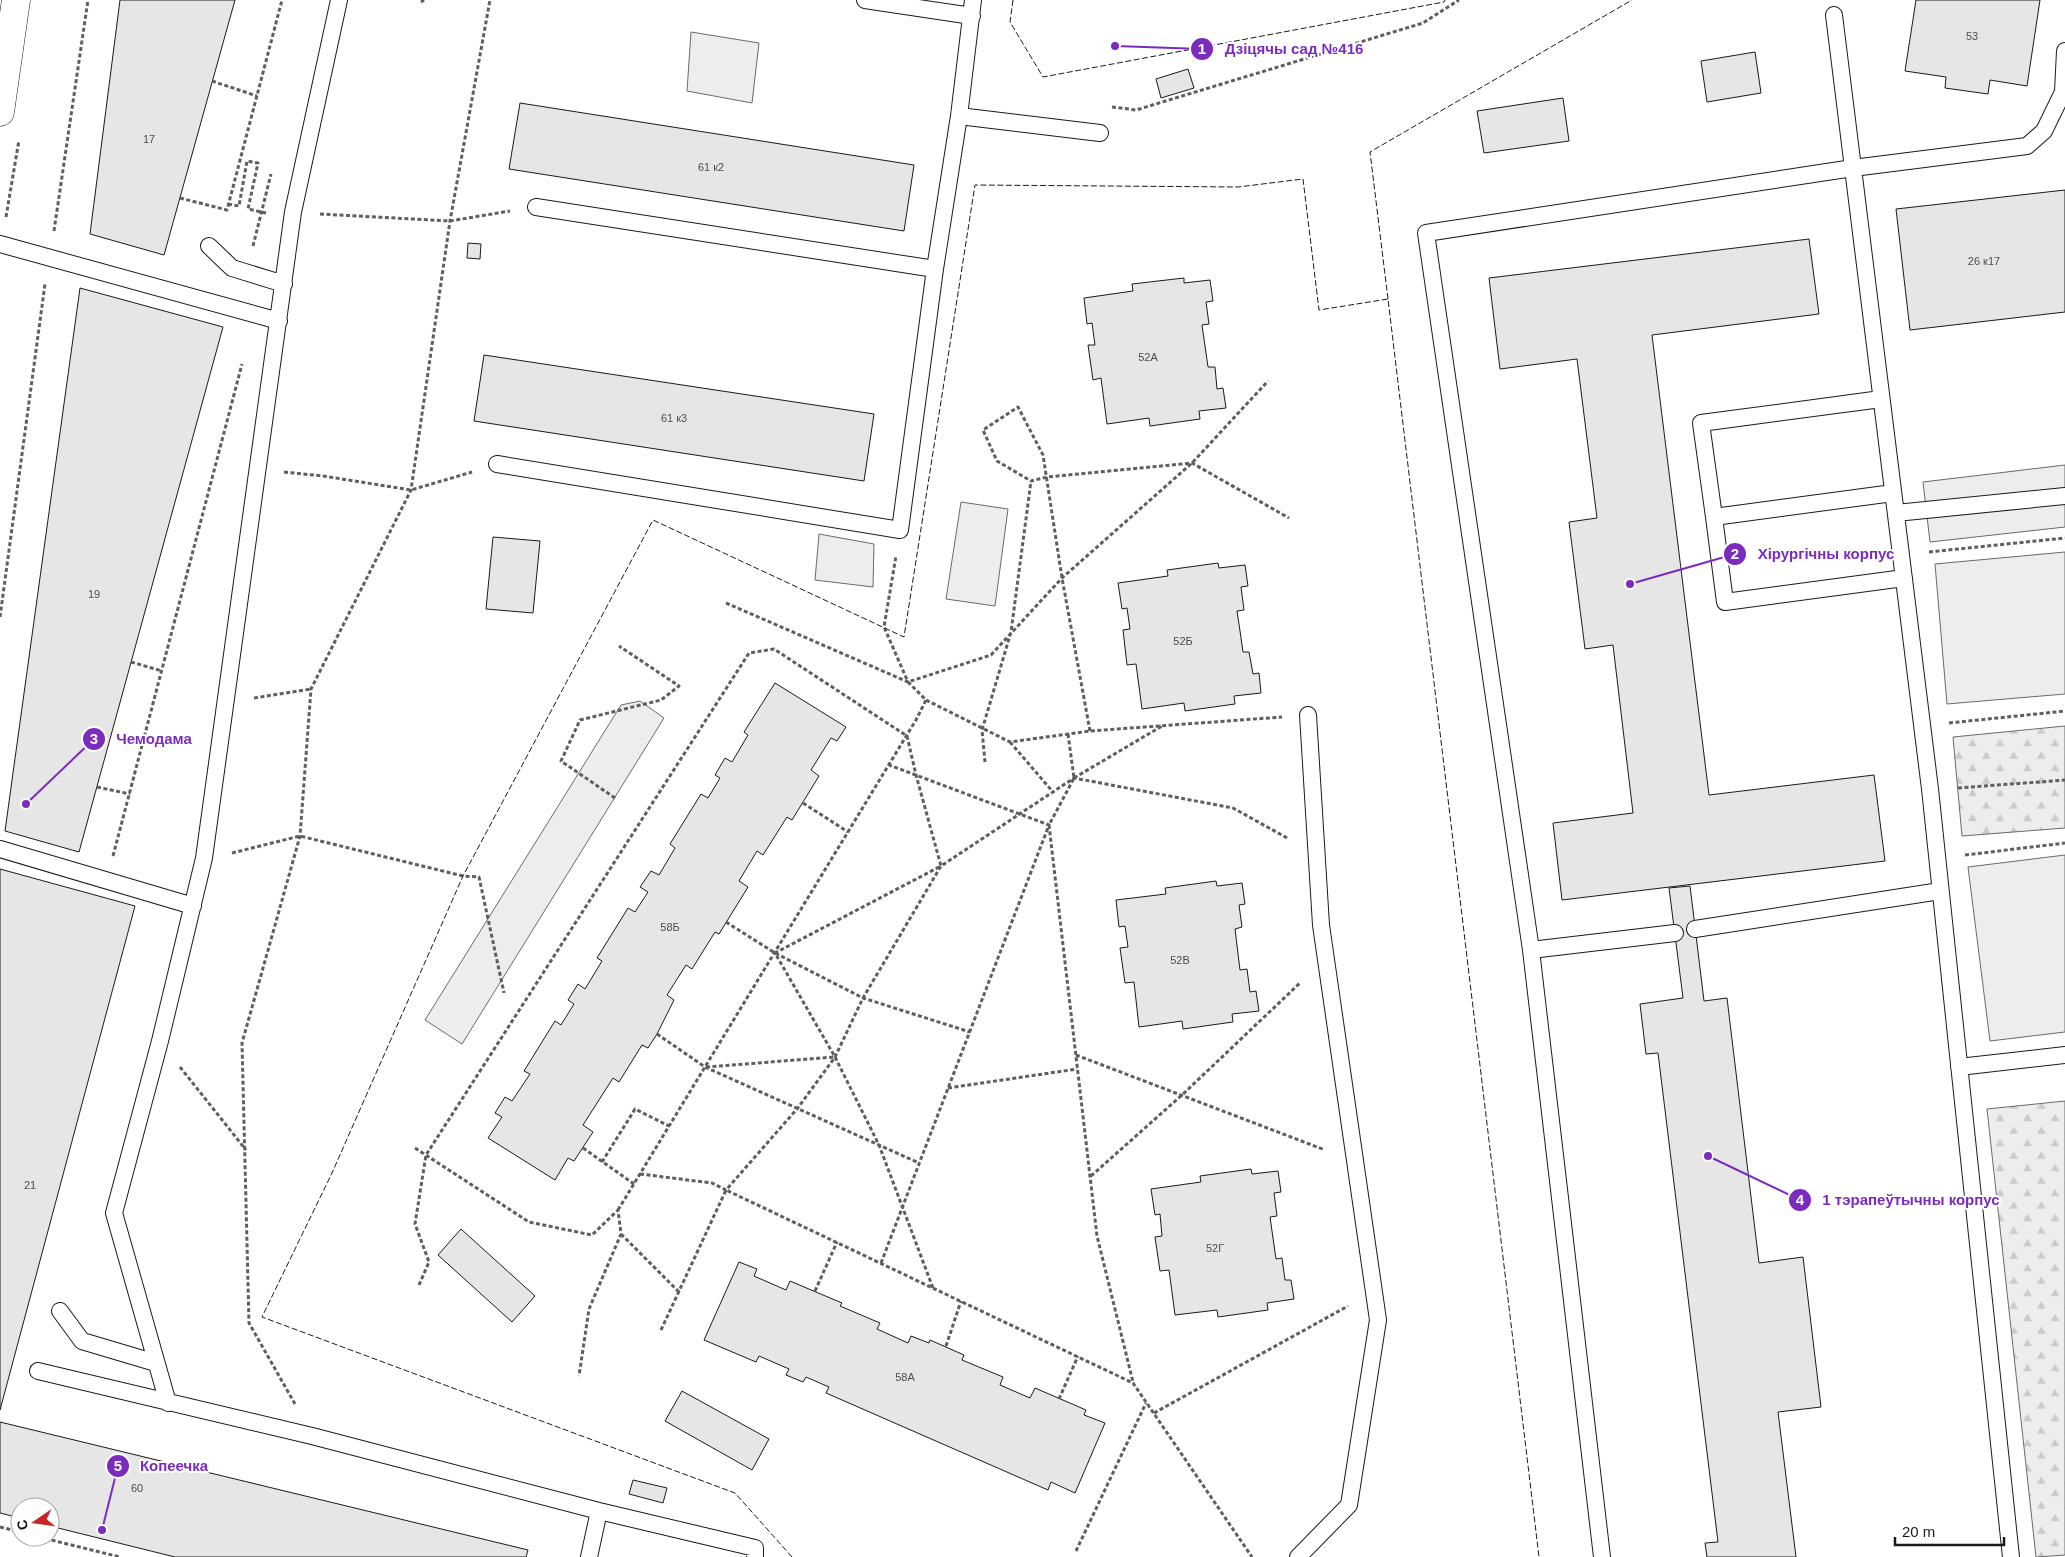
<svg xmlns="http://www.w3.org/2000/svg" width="2065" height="1557" font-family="Arial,sans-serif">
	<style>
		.forest { fill: url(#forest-firs); stroke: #6a6a6a }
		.built { fill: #ededed; stroke: #6a6a6a }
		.building { fill: #e6e6e6; stroke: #1a1a1a }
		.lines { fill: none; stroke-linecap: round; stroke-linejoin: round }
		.service-casing { stroke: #1a1a1a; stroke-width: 18 }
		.secondary-casing { stroke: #1a1a1a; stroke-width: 29 }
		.path { stroke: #5f5f5f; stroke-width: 3; stroke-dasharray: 4 2.5; stroke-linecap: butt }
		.service { stroke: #fff; stroke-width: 16 }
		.secondary { stroke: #fff; stroke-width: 28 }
		.fence { stroke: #1a1a1a; stroke-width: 1; stroke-dasharray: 6 2.5; stroke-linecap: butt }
		.labels { text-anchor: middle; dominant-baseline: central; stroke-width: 4; stroke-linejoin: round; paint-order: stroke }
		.number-label { font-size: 11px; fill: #4d4d4d }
		.leader { fill: none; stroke: #7b2cbf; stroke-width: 2 }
		.callout-dot { fill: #7b2cbf; stroke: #fff; stroke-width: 2 }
		.mark-label { font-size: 15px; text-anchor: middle; font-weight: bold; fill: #fff }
		.callout-label { font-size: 15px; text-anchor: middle; font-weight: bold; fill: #7b2cbf; stroke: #fff; stroke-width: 4; stroke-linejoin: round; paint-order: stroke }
	</style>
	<defs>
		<pattern id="forest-firs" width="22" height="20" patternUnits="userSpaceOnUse" patternTransform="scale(1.25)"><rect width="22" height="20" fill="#ededed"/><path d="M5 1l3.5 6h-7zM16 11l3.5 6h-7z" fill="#cbcbcb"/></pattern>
	</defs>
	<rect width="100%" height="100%" fill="#fff"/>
	<!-- forest -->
	<path class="forest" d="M2065,726V828L1962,836L1953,737Z
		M2065,1101V1555L2036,1557L1987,1109Z"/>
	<!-- built -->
	<path class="built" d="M691,32L759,43L752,103L687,91Z
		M2065,465V527L1930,542L1923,482Z
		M961,502L1008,509L995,606L946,599Z
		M819,534L874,544L873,587L815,580Z
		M2065,552V694L1947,704L1935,564Z
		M640,701L664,718L462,1044L425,1020L621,705Z
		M2065,855V1032L1990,1041L1968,867Z"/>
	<!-- building -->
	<path class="building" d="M120,0H235L164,255L90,234Z
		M1916,0H2040L2027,86L1990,80L1988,94L1945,88L1946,77L1905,71Z
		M1755,52L1761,93L1707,102L1701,61Z
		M1188,69L1194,88L1161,98L1156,79Z
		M1563,98L1569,141L1484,153L1477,111Z
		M520,103L914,165L904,231L509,169Z
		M2065,190V312L1910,330L1896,209Z
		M1809,239L1819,314L1652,335L1709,795L1874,775L1885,861L1562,900L1553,823L1633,813L1613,645L1585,649L1569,522L1597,518L1577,359L1500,369L1489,278Z
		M468,243L481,244L480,259L467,258Z
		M1184,278V283L1210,280L1213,301L1206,302L1209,324L1202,325L1208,367H1215L1217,389L1223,388L1226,408L1199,411L1200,419L1150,426L1149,418L1107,424L1101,378L1093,380L1088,345H1095L1092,323L1087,324L1084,298L1133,291L1132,284Z
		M80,288L223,327L79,852L5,831Z
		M484,355L874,414L864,481L474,421Z
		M493,537L540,541L533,613L486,609Z
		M1218,563L1219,568L1245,565L1248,586L1241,587L1244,610L1237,611L1240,631L1243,652H1249L1253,674L1259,673L1261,693L1234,696L1235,704L1185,711L1184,703L1142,709L1136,664L1127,665L1123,630L1130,629L1127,608L1122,609L1118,583L1168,576L1167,570Z
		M775,683L846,727L837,741L831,738L811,770L819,776L792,820L787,817L763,855L757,851L739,881L748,887L719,934L715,932L692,969L686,965L667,995L674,1000L657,1034L648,1048L642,1045L619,1082L613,1078L583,1125L593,1132L574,1161L568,1158L555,1180L488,1138L502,1117L495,1113L505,1097L512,1101L530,1074L524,1071L555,1021L561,1025L574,1004L568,1000L578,984L585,989L602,961L597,958L628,908L635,912L648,892L640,887L651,871L659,875L675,848L670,844L701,794L708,798L720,778L715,775L725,758L732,762L748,735L744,732Z
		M0,869L135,906L0,1410Z
		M1216,881L1217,886L1242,883L1245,904L1239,905L1242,927L1235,929L1240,970L1247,969L1250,992L1256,991L1259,1011L1232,1014L1233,1022L1183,1029L1182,1021L1139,1027L1134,982L1125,983L1120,948L1128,947L1125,926L1119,927L1116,900L1166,894L1165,888Z
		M1690,886L1704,1001L1727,998L1759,1263L1803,1257L1821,1407L1778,1412L1796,1557H1707L1705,1543L1718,1542L1658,1053L1646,1054L1640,1004L1683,998L1669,888Z
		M1251,1169L1252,1174L1278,1171L1281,1192L1274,1193L1277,1216L1270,1217L1276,1259L1282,1258L1285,1280H1291L1294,1299L1267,1303L1268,1310L1218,1317L1217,1310L1175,1315L1169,1270L1160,1271L1155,1237L1162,1236L1160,1214L1155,1215L1151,1189L1201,1182L1200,1176Z
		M461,1229L535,1296L512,1322L438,1255Z
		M739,1262L757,1269L754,1276L786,1290L790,1281L842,1303L840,1306L880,1323L877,1329L908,1343L911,1336L929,1343L930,1340L964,1355L962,1360L1003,1377L1000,1385L1030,1398L1035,1388L1086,1410L1084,1415L1105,1423L1075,1493L1051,1482L1048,1490L826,1393L829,1387L806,1377L803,1382L786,1375L789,1369L759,1356L756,1362L704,1340Z
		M682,1391L769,1439L752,1470L665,1421Z
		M0,1422L528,1550L526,1557H175L50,1526V1507H20V1518L0,1513Z
		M633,1480L667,1488L663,1503L629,1494Z"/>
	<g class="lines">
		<!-- service casing -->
		<g class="service-casing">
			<path id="service" d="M865,0L972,16
				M1834,15L1930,789L2011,1557
				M959,116L1100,133
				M536,207L935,269
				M0,244L279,321
				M209,246L232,268L284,284
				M497,464L900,530L935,269L959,116L973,0
				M1893,493L1714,517L1725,602L1904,578
				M1896,513L2065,496
				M1714,517L1701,423L1881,399
				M0,849L193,906
				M1695,929L1940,891
				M1531,950L1675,933
				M1959,1067L2065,1055
				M60,1311L82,1341L156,1363
				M38,1371L312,1436L599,1511L755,1548V1557
				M168,1403L114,1213L160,1041L204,858L293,212L339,0
				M589,1557L599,1511
				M1298,1557L1349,1505L1378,1320L1321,925L1308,715
				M1602,1557L1531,950L1426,233L1853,168L2027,146L2044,131L2063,92L2065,51"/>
		</g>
		<!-- secondary casing -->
		<g class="secondary-casing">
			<path id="secondary" d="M0,112L16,0"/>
		</g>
		<!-- path -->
		<path class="path" d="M421,2L424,0
			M212,81L257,96
			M1112,107L1136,110L1423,23L1459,0
			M180,198L227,210L282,0
			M228,204L239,206L247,161L258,163L248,209L266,213
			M320,214L450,221L510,211
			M6,217L19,140
			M54,231L88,0
			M253,246L271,174
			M284,472L323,476L411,490L472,472
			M1929,552L2065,538
			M726,603L908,682L884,627L896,556
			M0,617L45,284
			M131,662L162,671
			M254,698L311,689
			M926,700L1010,742L1090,731L1282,717
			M1949,723L2065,711
			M1090,731L1062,578L1043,455L1018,407L983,430L997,461L1031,481L1047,477L1192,463L1289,518
			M1068,734L1074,778L1049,825L1097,1236L1133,1382
			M1010,742L1053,792
			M985,762L982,730L1011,632L1031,481
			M1074,778L1162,726
			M97,787L130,794
			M1958,788L2065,780
			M615,798L561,761L580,720L661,700L679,686L619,646
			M803,803L848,832
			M232,853L300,836L463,876L479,877L504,993
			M1965,855L2065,843
			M113,856L242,364
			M726,922L775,953L863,998L970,1032
			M657,1034L705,1067L919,1163
			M1076,1055L1325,1150
			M180,1067L246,1150
			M706,1067L834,1057
			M948,1088L1077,1069
			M415,1148L529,1222L592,1235L618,1210L621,1234L589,1309L579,1376
			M583,1148L634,1184
			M602,1162L635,1109L669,1126
			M640,1174L712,1183L726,1190L797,1109L835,1057L863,998L941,866L1074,778L1233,808L1289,839
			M1091,1176L1182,1095L1301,982
			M618,1210L916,720L926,700L908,682L991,655L1062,578L1192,463L1268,381
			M621,1234L679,1292
			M881,1263L1049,825L889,765
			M419,1285L429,1262L415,1224L426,1155L749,653L774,649L907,736L916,775L941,866L775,953L835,1057L879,1145L933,1288
			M815,1291L837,1242
			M661,1330L726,1190L1133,1383L1252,1557
			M946,1346L961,1301
			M1059,1399L1078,1356
			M295,1404L249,1323L242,1043L300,836L311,689L411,490L450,221L490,0
			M1154,1413L1348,1306
			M0,1527L20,1532
			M39,1537L120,1557
			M1076,1551L1146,1403"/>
		<!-- service -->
		<use href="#service" class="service"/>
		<!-- secondary -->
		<use href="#secondary" class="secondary"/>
		<!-- fence -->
		<path class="fence" d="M1013,0L1010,22L1043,77L1444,2L1445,0
			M1388,299L1370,152L1632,0
			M792,1557L735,1493L262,1317L332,1173L463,876L653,520L904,637L975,185L1238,187L1303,179L1319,310L1388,299L1539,1557"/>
	</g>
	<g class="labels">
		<!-- number labels -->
		<g class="number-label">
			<text x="1972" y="36">53</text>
			<text x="149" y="139">17</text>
			<text x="711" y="167">61 к2</text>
			<text x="1984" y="261">26 к17</text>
			<text x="1148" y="357">52А</text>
			<text x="674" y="418">61 к3</text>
			<text x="94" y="594">19</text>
			<text x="1183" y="641">52Б</text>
			<text x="670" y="927">58Б</text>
			<text x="1180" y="960">52В</text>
			<text x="30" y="1185">21</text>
			<text x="1215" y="1248">52Г</text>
			<text x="905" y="1377">58А</text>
			<text x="137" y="1488">60</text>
		</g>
	</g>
	<!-- callouts -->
	<path class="leader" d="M1115 46L1202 49M1630 584L1735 554M26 804L94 739M1708 1156L1800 1200M102 1530L118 1466"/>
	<g class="callout-dot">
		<circle cx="1115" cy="46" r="5"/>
		<circle cx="1630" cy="584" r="5"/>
		<circle cx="26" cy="804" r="5"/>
		<circle cx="1708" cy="1156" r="5"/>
		<circle cx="102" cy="1530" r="5"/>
		<circle cx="1202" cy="49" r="12"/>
		<circle cx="1735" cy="554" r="12"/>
		<circle cx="94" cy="739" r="12"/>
		<circle cx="1800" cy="1200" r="12"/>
		<circle cx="118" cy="1466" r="12"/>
	</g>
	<g class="mark-label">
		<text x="1202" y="54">1</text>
		<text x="1735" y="559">2</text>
		<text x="94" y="744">3</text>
		<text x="1800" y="1205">4</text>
		<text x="118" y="1471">5</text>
	</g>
	<g class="callout-label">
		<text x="1294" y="54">Дзіцячы сад №416</text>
		<text x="1826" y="559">Хірургічны корпус</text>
		<text x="154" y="744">Чемодама</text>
		<text x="1911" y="1205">1 тэрапеўтычны корпус</text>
		<text x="174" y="1471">Копеечка</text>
	</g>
	<!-- north arrow -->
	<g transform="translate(35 1522) rotate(257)"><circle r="24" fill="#ffffff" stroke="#a3a3a3"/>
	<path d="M0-4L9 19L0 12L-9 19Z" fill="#c62828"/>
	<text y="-8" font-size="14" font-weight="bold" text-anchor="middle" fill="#1a1a1a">С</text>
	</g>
	<!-- scale -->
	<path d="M1895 1537v8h109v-8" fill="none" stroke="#1a1a1a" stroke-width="2.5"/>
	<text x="1902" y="1537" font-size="15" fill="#1a1a1a" stroke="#ffffff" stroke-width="4" paint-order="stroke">20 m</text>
</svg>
